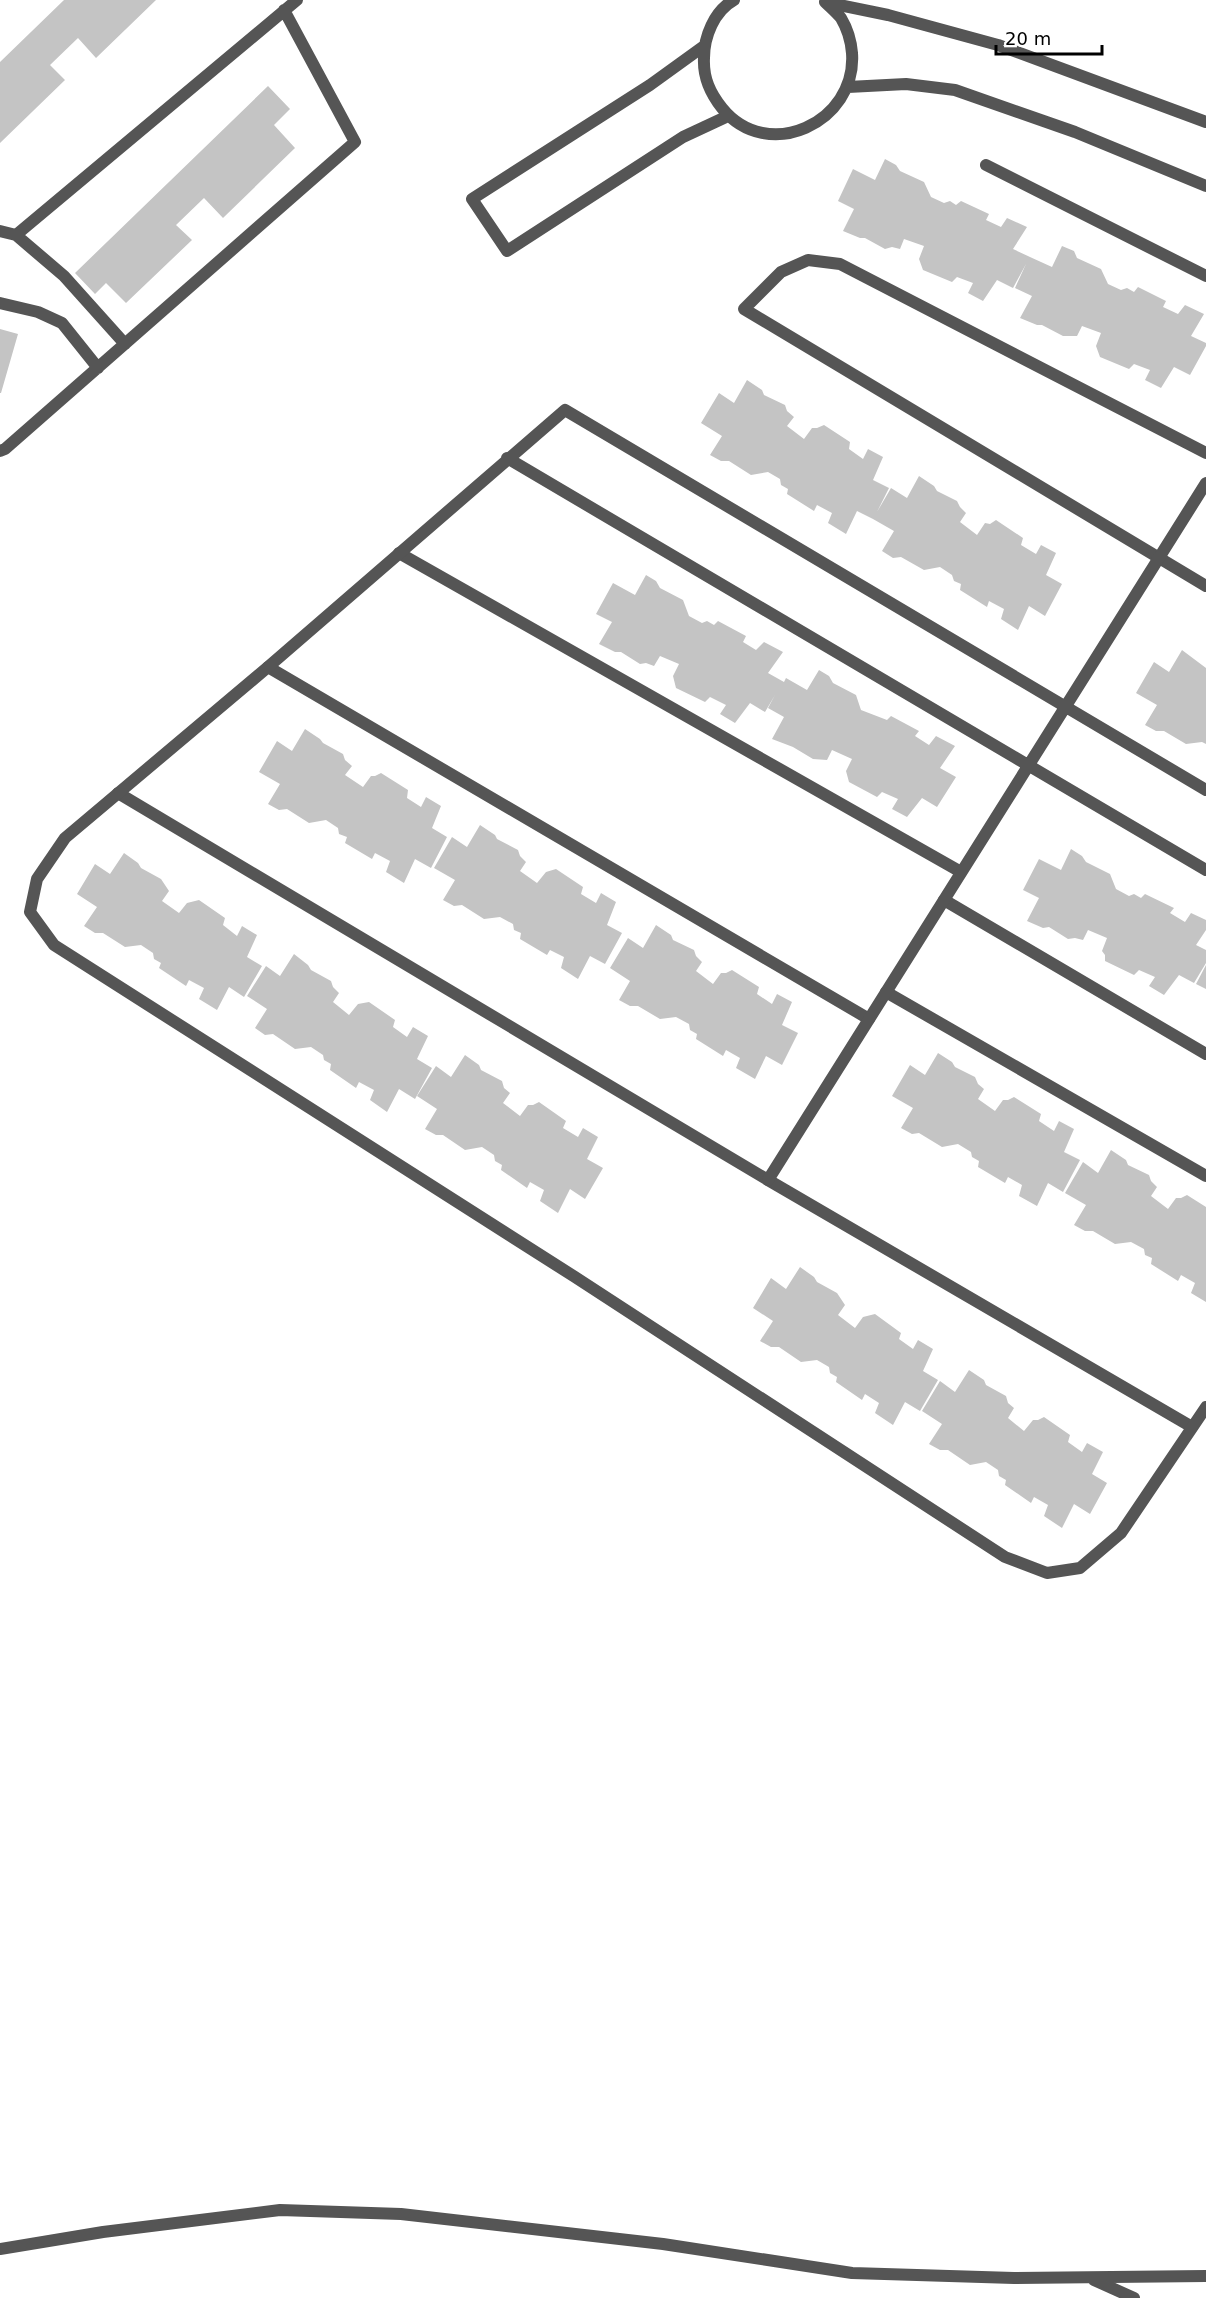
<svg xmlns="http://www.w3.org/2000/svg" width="1206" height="2298" font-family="'DejaVu Sans',sans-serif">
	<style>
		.building { fill: #c4c4c4 }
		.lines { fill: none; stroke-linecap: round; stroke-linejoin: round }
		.service { stroke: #555; stroke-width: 12 }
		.minor { stroke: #555; stroke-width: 12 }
		.tertiary { stroke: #555; stroke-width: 12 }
	</style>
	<rect width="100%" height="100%" fill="#fff"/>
	<!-- building -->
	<path class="building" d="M64,0H156L96,58L78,38L50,65L65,80L0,143V62Z
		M268,86L290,109L274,125L295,148L223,218L204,198L176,225L192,240L126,303L106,283L95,294L75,273Z
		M885,159L896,165L900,171L924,182L931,197L944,203L950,201L956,205L961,201L989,214L986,220L1001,227L1007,218L1027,227L1013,249L1030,257L1052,267L1062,246L1074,251L1077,258L1101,269L1108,284L1121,290L1127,288L1134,292L1138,287L1166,301L1163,307L1178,314L1185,305L1204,314L1191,336L1206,343V346L1190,375L1174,367L1161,388L1145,380L1150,370L1134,364L1129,369L1100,357L1096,346L1101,333L1082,326L1077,336H1063L1042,325H1037L1020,318L1032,296L1015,288L1026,264L1013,288L997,280L983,301L968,293L973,283L957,277L952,282L923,270L919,259L924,246L904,239L900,249L892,247L885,249L865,238H860L843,231L854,209L838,201L853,169L875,180Z
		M0,329L18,334L1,393H0Z
		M747,380L762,390L764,395L785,405L787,411L794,417L787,426L804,439L812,428H817L824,425L850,442L849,449L863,459L868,449L883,457L873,480L889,488L877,512L891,488L907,498L919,476L934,486L937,491L957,501L960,507L966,513L960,522L977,535L985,523L990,524L996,520L1023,538L1021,545L1036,554L1041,545L1056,553L1046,575L1062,584L1045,616L1029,606L1018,630L1001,619L1004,609L989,601L987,607L960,590L961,584L954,581L952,575L940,567L924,570L901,557L893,558L882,551L894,531L873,519L857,511L846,534L828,523L832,513L817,505L814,511L787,494L788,489L781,485L780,479L768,472L751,475L729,461H721L710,455L722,436L701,423L719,393L734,403Z
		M646,575L656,581L660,588L683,600L689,616L702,623L707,621L714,625L718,621L746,636L743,642L756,650L764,642L783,652L768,673L784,682L786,678L807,690L819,670L829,676L833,683L856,695L861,710L887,720L891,716L919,731L915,736L929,745L936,736L955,746L940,768L956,777L937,807L922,798L907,817L892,809L898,799L882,792L877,797L849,782L846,771L852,759L832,750L827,760L813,759L793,747L772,739L784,717L768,708L775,695L765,712L750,703L735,723L720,714L726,705L710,697L705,702L676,688L673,676L679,664L660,656L654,666L646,663L640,664L621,652H615L599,644L612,622L596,614L613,583L635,595Z
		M1182,650L1206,668V744L1202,742L1186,744L1164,731H1156L1145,725L1157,705L1136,693L1154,662L1169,672Z
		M305,729L320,739L323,743L343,754L345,760L352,766L345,775L363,787L371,776H375L381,773L408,790L407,798L421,807L426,797L441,806L432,828L447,837L431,868L415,859L404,883L386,872L390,861L375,853L372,859L345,843L347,837L339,834L338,828L326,820L309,823L287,809L279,810L268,804L280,784L259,772L277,741L292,751Z
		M480,825L495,835L497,839L518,850L520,856L526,862L520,871L537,883L546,872L556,869L583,887L581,894L596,903L601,893L616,902L607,925L622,933L605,964L590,956L578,979L561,968L564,957L550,950L547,955L520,939L521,933L514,930L513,924L500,917L484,919L462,905L454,906L443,900L455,880L434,868L452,837L467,847Z
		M1071,849L1082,856L1086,862L1110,874L1116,889L1129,896L1134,894L1141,898L1145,894L1174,908L1170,913L1185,922L1191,913L1206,920V930L1196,945L1206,950V963L1194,983L1179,975L1164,995L1149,986L1155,977L1139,970L1134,975L1105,961V955L1102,951L1107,938L1088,930L1083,940L1075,938L1068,939L1049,927L1043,928L1027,921L1039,898L1023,890L1039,859L1061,870Z
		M124,853L138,863L141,868L161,879L169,891L162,901L179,913L187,903L199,900L225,918L223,925L237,936L242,926L257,935L247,957L262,966L244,997L229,987L217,1010L199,999L204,988L189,980L186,986L159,968L161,963L154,959L153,953L141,945L125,947L103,933H95L84,926L97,907L77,894L95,864L110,874Z
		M656,925L671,935L673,940L694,950L696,956L702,962L696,971L713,984L721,973H726L732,970L759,987L757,994L772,1004L777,994L792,1002L782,1025L798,1033L782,1065L766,1056L755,1079L736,1068L740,1058L726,1050L723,1056L696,1039L697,1034L690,1030L689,1024L676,1017L660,1019L638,1006H630L619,1000L630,981L610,968L628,938L643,948Z
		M294,954L308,965L311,970L331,981L333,987L339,993L333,1002L349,1015L358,1004L369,1002L395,1020L393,1027L407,1037L413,1027L428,1036L417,1059L432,1068L415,1099L399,1089L387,1112L370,1100L374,1090L359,1082L356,1088L330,1070L331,1064L324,1060L323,1055L311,1047L295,1049L273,1034L265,1035L255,1028L267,1009L247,996L266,966L280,976Z
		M1206,965V989L1196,984Z
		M938,1053L952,1062L955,1067L975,1077L978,1084L984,1089L978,1099L995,1111L1003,1100H1008L1014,1097L1041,1114L1039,1121L1054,1131L1059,1121L1074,1129L1064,1152L1080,1160L1063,1192L1048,1183L1037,1206L1019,1196L1022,1185L1008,1177L1005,1183L978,1167L979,1161L972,1157L971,1152L958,1144L942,1147L919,1133L912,1134L901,1128L913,1108L892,1096L910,1065L925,1075Z
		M465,1055L479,1065L481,1070L502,1081L504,1088L510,1093L503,1103L520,1116L528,1105H533L539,1102L566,1121L563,1128L578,1137L583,1128L598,1137L587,1159L603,1168L585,1199L570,1189L558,1213L540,1201L544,1190L530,1182L527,1188L501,1170L502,1165L495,1161L494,1155L482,1147L465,1150L443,1135H436L425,1129L437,1109L417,1096L436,1066L451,1077Z
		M1111,1150L1126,1160L1128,1165L1149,1175L1151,1181L1157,1187L1151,1196L1168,1209L1176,1198H1181L1187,1195L1206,1207V1302L1191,1293L1195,1283L1181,1275L1178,1281L1151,1264L1152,1258L1145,1255L1144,1249L1131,1242L1115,1244L1093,1231H1085L1074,1225L1086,1205L1065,1193L1083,1162L1098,1173Z
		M800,1267L814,1277L817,1282L837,1293L845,1305L838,1315L855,1328L863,1317L875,1314L901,1333L899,1339L913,1349L918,1340L933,1349L923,1371L938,1380L920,1411L905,1402L893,1425L875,1413L879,1403L865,1394L862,1400L836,1382L837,1377L830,1373L829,1367L817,1360L801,1362L779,1347H771L760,1341L773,1321L753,1308L771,1278L786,1289Z
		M969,1370L984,1380L986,1385L1006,1396L1008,1403L1014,1408L1008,1418L1024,1431L1033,1420H1038L1044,1417L1070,1435L1068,1442L1082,1452L1087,1443L1103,1452L1092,1474L1107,1483L1090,1514L1074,1504L1062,1528L1044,1516L1048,1505L1034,1497L1031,1503L1005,1485L1006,1480L999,1476L998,1470L986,1462L970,1465L948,1450H940L929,1444L942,1424L922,1411L940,1381L955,1392Z"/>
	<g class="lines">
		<!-- service -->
		<path class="service" d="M986,165L1206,276
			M0,231L16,235L297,0
			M16,235L64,276L125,344
			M0,303L38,312L62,323L98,368
			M0,451L5,449L355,142L284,10
			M1206,453L840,264L808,260L781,272L744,309L1206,586
			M399,553L961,872
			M268,667L869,1019
			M118,793L768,1180L1192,1427
			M944,900L1206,1054
			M886,992L1206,1176"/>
		<!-- minor -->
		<path class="minor" d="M507,458L1206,870
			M1206,790L565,410L268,667L65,838L37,879L30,912L54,945L575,1277L1005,1557L1047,1573L1080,1568L1121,1533L1206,1407
			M768,1180L1206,483
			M0,2249L103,2232L280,2210L401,2214L663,2244L852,2273L1014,2278L1206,2276
			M1094,2280L1134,2298"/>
		<!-- tertiary -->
		<path class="tertiary" d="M734,0C714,11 704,37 704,58C703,78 710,93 722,108C767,164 857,123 852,53C851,41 847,28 841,18C836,12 830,7 825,2
			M825,2L888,15L998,45L1206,122
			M704,46L650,85L472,199L507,251L683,137L728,116
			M848,87L906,84L955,90L1075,132L1206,186"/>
	</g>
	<!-- scale -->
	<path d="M996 45v9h106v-9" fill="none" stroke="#000000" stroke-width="3"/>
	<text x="1005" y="45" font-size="18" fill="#000000" stroke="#ffffff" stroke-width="4.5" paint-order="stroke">20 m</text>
</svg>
